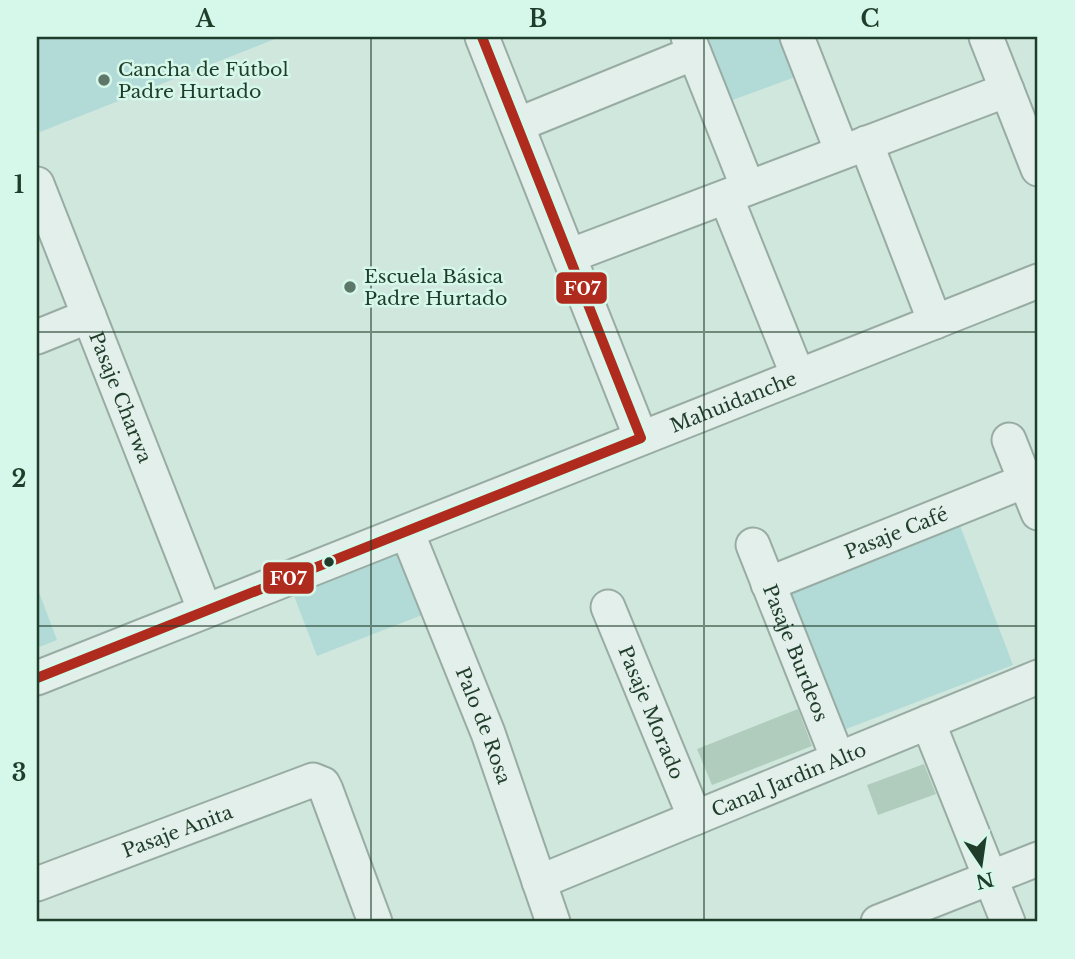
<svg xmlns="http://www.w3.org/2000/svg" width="1075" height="959" font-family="'Libre Baskerville',serif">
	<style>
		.green { fill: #b2dad6 }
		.building { fill: #b0ccbc }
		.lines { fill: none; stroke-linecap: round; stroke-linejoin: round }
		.minor-casing { stroke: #98aca3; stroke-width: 37 }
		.minor { stroke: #e2efea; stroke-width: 33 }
		.bus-1-casing { stroke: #d6f8eb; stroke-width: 16 }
		.bus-1 { stroke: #af2b1e; stroke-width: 10 }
		.grid { fill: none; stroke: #1f3d2a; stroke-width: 2; stroke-opacity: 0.55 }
		.poi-dot { fill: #5d7869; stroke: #d6f8eb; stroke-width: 2.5 }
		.bus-dot { fill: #1f3d2a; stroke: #d6f8eb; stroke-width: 2.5 }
		.labels { text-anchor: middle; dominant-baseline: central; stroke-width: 5; stroke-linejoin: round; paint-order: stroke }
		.poi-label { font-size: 19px; fill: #1f3d2a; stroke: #d6f8eb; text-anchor: start }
		.street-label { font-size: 19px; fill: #1f3d2a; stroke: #d6f8eb }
		.line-badge { stroke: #d6f8eb; stroke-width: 2.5 }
		.badge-label { font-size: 19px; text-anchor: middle; font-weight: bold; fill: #fff }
		.neatline { fill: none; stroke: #1f3d2a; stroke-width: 2.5 }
		.grid-label { font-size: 23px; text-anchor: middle; font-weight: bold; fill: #1f3d2a }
	</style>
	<rect width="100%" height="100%" fill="#d0e7de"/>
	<!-- green -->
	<path class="green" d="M37,37H280L40,132L37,123Z
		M695,37H790L803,74L719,105Z
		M959,523L1013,665L841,731L782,588Z
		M398,550L422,615L317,656L293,593Z
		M37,587L57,640L37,648Z"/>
	<!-- building -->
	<path class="building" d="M798,709L812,746L712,785L697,749Z
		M924,764L936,794L878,815L867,785Z"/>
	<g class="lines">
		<!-- minor casing -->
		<g class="minor-casing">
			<g id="minor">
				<path d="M482,37L641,438"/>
				<path d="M688,37L748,188"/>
				<path d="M797,37L842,152"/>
				<path d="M986,37L1038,169"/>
				<path d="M517,125L694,53"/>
				<path d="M866,143L935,322"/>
				<path id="s1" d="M37,184L205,611"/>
				<path d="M726,197L798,376"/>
				<path d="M569,256L1007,90"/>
				<path d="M37,337L89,316"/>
				<path d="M1009,440L1038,513"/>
				<path id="s2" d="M407,532L488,733L553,922"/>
				<path id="s3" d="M753,545L838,759"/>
				<path id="s4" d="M768,584L1025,481"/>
				<path id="s5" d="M608,607L695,818"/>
				<path id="s6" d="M37,678L1038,281"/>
				<path d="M928,722L1008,922"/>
				<path id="s7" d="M539,882L1038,677"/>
				<path id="s8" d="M37,884L313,780L323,784L326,790L375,922"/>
				<path d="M878,922L1038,859"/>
			</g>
		</g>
		<!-- minor -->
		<use href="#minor" class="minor"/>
		<!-- bus-1 casing -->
		<g class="bus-1-casing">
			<path id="bus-1" d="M37,678L641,438L482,37"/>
		</g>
		<!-- bus-1 -->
		<use href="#bus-1" class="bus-1"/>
	</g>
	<!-- grid -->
	<path class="grid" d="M371,37V922M704,37V922M37,332H1038M37,626H1038"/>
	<!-- markers -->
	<g class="poi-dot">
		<circle cx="104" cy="80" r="7"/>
		<circle cx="350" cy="287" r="7"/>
	</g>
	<circle class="bus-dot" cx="329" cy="562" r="6"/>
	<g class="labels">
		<!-- poi labels -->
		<g class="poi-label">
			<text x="118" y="69">Cancha de Fútbol<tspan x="118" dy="22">Padre Hurtado</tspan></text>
			<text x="364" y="276">Escuela Básica<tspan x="364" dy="22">Padre Hurtado</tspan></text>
		</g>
		<!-- street labels -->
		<g class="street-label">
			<text stroke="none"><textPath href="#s1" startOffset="229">Pasaje Charwa</textPath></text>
			<text stroke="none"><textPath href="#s6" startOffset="749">Mahuidanche</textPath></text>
			<text stroke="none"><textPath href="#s4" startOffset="138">Pasaje Café</textPath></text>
			<text stroke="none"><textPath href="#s3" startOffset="116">Pasaje Burdeos</textPath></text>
			<text stroke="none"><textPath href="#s5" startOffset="114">Pasaje Morado</textPath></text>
			<text stroke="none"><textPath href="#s2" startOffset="208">Palo de Rosa</textPath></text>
			<text stroke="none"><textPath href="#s7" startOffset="270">Canal Jardin Alto</textPath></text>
			<text stroke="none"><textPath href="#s8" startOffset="150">Pasaje Anita</textPath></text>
		</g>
	</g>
	<g class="line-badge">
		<rect x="555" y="271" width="53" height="34" rx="7" fill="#af2b1e"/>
		<rect x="262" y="561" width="53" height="34" rx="7" fill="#af2b1e"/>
	</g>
	<g class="badge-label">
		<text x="582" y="295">F07</text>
		<text x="288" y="585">F07</text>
	</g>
	<!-- border -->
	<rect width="1075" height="959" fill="none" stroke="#d6f8eb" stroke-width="77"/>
	<!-- north arrow -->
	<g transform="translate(981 864) rotate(167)" stroke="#d6f8eb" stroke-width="5" paint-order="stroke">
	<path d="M0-5L12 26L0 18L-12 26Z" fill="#1f3d2a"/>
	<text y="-10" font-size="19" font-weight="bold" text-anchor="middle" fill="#1f3d2a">N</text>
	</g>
	<rect x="38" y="38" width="998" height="882" class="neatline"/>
	<g class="grid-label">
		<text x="205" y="27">A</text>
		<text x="538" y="27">B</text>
		<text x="870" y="27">C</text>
		<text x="19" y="193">1</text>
		<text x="19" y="487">2</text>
		<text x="19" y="781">3</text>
	</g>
</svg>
